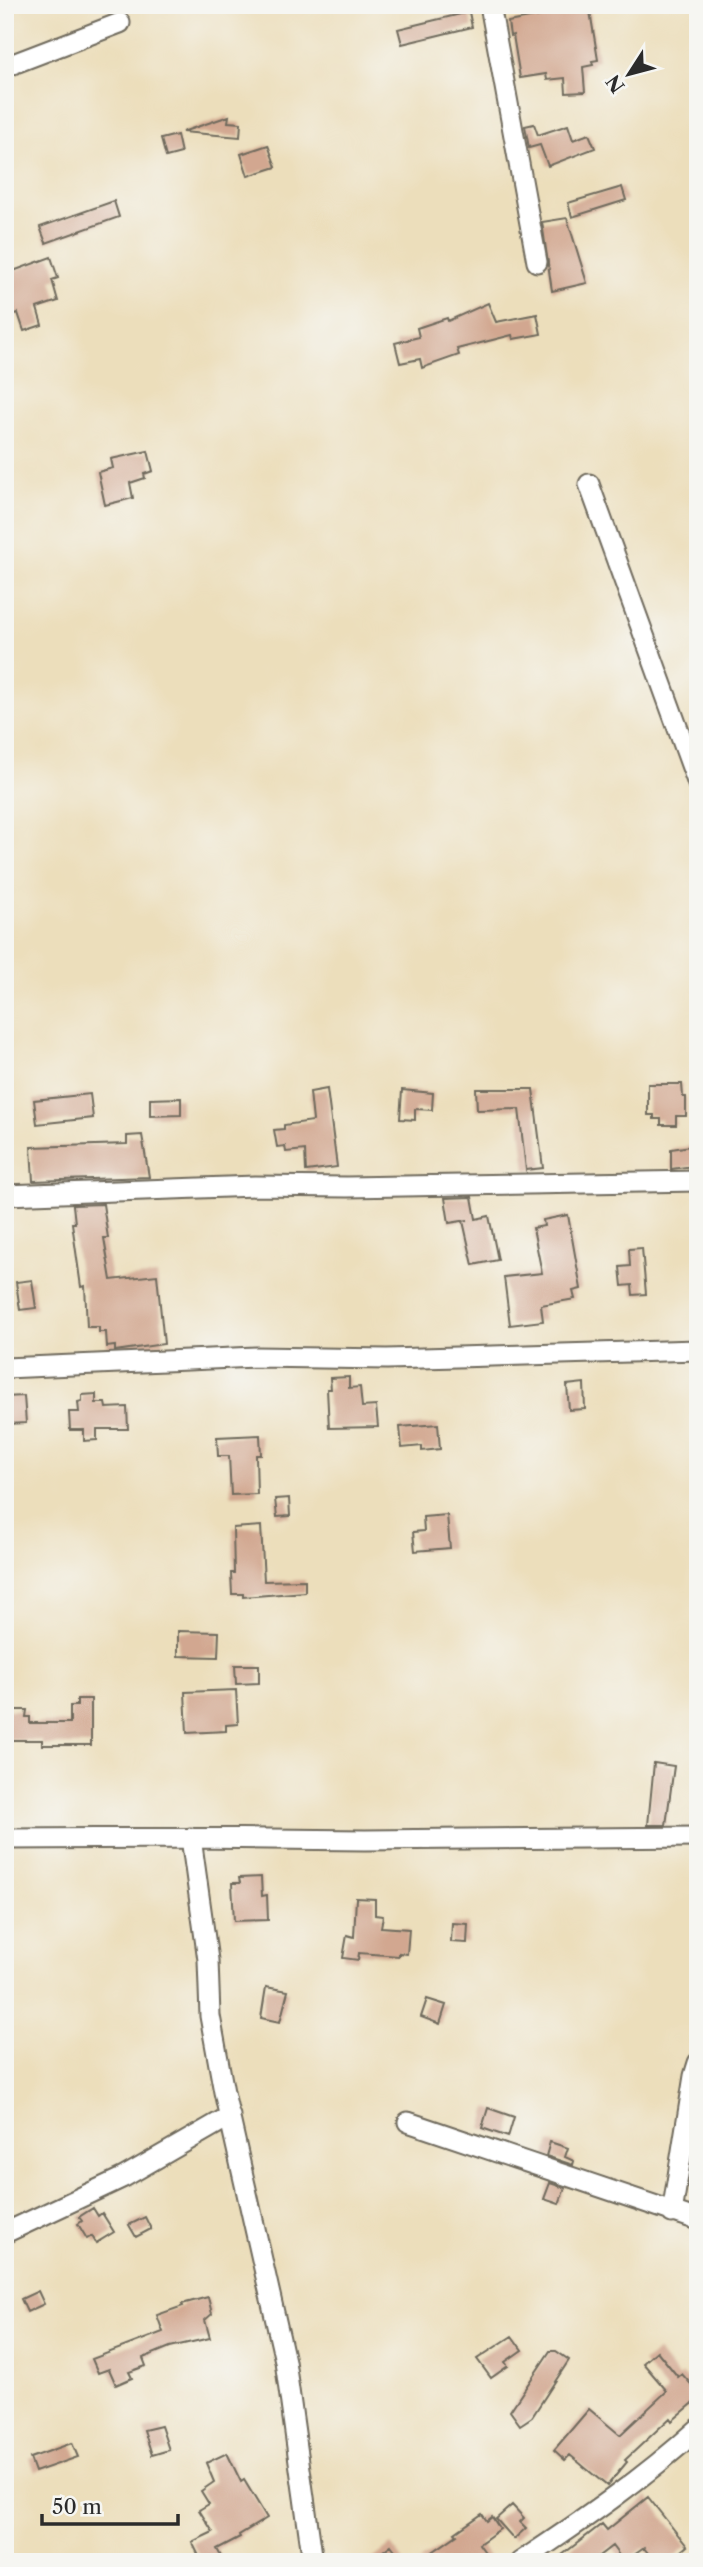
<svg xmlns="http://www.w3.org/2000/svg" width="703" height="2567" font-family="'Libre Caslon Text',serif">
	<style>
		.building { fill: #d2a790 }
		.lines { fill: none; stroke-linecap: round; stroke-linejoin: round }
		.street-casing { stroke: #6f6a5d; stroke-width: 23 }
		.street { stroke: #fff; stroke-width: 19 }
	</style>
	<rect width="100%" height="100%" fill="#f6f6f2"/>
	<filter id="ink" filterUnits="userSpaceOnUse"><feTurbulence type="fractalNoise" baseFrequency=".0143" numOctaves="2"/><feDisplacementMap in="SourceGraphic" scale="14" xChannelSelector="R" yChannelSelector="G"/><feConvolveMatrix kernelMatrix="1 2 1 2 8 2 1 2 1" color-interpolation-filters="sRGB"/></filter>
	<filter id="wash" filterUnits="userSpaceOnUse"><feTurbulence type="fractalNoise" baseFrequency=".00686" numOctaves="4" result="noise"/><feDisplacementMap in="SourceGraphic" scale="28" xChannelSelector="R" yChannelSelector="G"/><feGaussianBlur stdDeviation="1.57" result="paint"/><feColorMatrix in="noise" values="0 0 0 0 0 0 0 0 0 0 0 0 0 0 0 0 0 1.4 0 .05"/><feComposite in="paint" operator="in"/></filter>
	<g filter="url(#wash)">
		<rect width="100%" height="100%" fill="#ecdebb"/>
		<g id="blocks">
			<!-- building -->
			<path class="building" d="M549,5H589L598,60L592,61L593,65L583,67L585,92L566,93L565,78L547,80L546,74L520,78L513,35L510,36L508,22L551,14Z
				M469,12L472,27L402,44L398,29Z
				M229,116L228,122L241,123L240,137L182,132Z
				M534,124L538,135L568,125L573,140L589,134L595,148L548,166L540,145L529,148L525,126Z
				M177,135L181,153L166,157L161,139Z
				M268,145L276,167L248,176L241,154Z
				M622,187L626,200L572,217L568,203Z
				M114,201L119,217L46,243L40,227Z
				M567,218L587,283L552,291L542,222Z
				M51,257L58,278L52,280L58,301L37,308L42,325L24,331L18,313L5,317V274Z
				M488,303L496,322L537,314L541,334L513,339L512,335L457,349L459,355L422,368L420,359L400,363L395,343L419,337L417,328L447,318L448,321Z
				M148,451L153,471L144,474L145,478L130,483L133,498L105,505L98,472L113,468L111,459Z
				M648,1084H682L683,1097H686V1116H676V1125H661V1119H654V1115H648Z
				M327,1089L337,1167L306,1171L305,1150L286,1152L285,1146L277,1147L274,1130L284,1129V1125L313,1121L310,1092Z
				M476,1089H533L543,1168L526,1170L519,1109L477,1110Z
				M402,1090L433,1093L432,1110L415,1109V1120L400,1119Z
				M90,1094L93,1118L37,1124L34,1100Z
				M181,1098V1115L150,1116V1099Z
				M142,1135L149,1177L33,1181L31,1147L127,1144V1136Z
				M691,1146L694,1166L671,1169V1149Z
				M472,1197L476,1219L489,1216L498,1260L473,1265L463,1221L468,1220L449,1223L445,1198Z
				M103,1204L108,1238H104L111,1280L157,1275L164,1344L115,1351V1346L107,1347L106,1332H99V1327H87L85,1286L81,1287L72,1223H75L73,1205Z
				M568,1215L581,1289L573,1291L575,1299L541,1305L543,1321L510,1325L504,1277L542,1273L533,1228L544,1226L543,1220Z
				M642,1248L646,1294L633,1295L632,1285L622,1286L620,1267L630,1266L629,1249Z
				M32,1280L36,1308L20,1310L16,1282Z
				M349,1377V1388L360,1387L362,1407L376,1406L378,1427L329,1428L327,1389H331L330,1378Z
				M584,1383L585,1409L569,1410L567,1385Z
				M96,1394V1403H105L106,1408L127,1407L128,1429H97V1440L84,1441V1430H70L69,1412H79L78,1402L82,1401V1395Z
				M24,1396L26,1423L7,1424L5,1397Z
				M438,1424L440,1449L422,1451V1446L402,1448L400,1427Z
				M260,1435L261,1455H256L257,1494L231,1495L229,1456H218L217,1437Z
				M289,1498L290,1516L277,1517L275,1499Z
				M447,1515L450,1548L415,1551L413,1532L424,1531L423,1517Z
				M261,1526L264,1581L305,1580V1592L243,1597V1594H232L231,1573H234L233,1528Z
				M178,1631L219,1632L218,1657L178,1656Z
				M235,1665H259V1683L236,1684Z
				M236,1690L238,1724L226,1725V1731L187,1733L185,1692Z
				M77,1699H91V1745H42V1740H5L6,1710H27L26,1717H30V1723H70V1706H77Z
				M654,1763L674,1766L666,1825H648Z
				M261,1877L262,1896L267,1895L268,1920L234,1921L232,1883H240L239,1878Z
				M356,1898L375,1899V1915L383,1916L381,1927L409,1929L407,1954L399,1953V1956L359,1953L358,1960L343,1958L347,1935L354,1937Z
				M452,1923L468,1924L467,1943L451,1942Z
				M266,1987L288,1991L280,2022L261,2018Z
				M427,1999L446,2005L440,2024L421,2017Z
				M488,2108L514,2117L508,2137L482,2128Z
				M550,2142L568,2148L565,2157L574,2161L573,2165L546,2156Z
				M550,2183L565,2188L559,2204L544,2199Z
				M93,2208L98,2216L102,2213L114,2232L96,2243L92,2236L87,2239L78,2224L82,2221L79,2217Z
				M145,2217L151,2229L136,2237L129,2225Z
				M38,2291L44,2304L27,2312L21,2299Z
				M208,2297L212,2314L205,2320L210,2338L170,2347L143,2358L146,2366L129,2372L132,2378L116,2385L109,2369L98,2373L92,2359L163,2332L157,2315L183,2306L182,2304Z
				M512,2336L522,2350L505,2362L508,2366L491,2378L477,2359Z
				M550,2351H556L569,2360L532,2417L520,2425L510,2411Z
				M657,2351L678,2377L682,2374L698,2392V2399L672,2421L670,2418L625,2460L627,2462L607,2486L570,2455L565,2460L554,2450L589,2409L620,2435L667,2391L643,2363Z
				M161,2426L169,2450L152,2455L144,2430Z
				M72,2443L78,2457L35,2472L30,2458Z
				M227,2453L241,2482L244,2480L267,2518L239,2535L240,2537L217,2549L224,2562H202L192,2542L213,2532L199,2510L209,2504L201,2491L214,2482L206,2463Z
				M648,2497L687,2546L668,2562H655L644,2548L624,2562L612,2546L591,2562H553L602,2524L607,2530Z
				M512,2505L524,2518L520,2522L526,2528L514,2539L496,2519Z
				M482,2514L487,2521L492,2517L500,2529L479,2544L492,2562H418L457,2535L455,2533Z
				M391,2545L404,2562H369Z"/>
		</g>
	</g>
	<g filter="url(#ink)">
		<use href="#blocks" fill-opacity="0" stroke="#6f6a5d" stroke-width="2"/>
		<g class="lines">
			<!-- street casing -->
			<g class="street-casing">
				<path id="street" d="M490,5L537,262
					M5,67L120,23
					M589,484L698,784
					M5,1195L255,1186L347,1187L698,1181
					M5,1368L256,1357L387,1359L698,1350
					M191,1838L208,1960L210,2016L224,2092L285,2361L313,2562
					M5,1839L191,1838L365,1840L698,1837
					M408,2122L698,2220
					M672,2213L694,2076L698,2063
					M5,2233L124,2177L230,2116
					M520,2562C582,2521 643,2479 698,2429"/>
			</g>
			<!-- street -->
			<use href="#street" class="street"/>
		</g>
	</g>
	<!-- margin -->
	<rect width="703" height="2567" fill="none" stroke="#f6f6f2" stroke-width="28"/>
	<!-- north arrow -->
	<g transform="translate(629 74) rotate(234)" stroke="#f6f6f2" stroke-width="5" paint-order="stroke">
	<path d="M0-5L12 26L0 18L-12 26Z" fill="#2b2b2b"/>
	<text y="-10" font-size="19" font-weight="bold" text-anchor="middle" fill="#2b2b2b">N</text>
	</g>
	<!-- scale -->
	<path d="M42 2514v10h136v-10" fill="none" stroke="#2b2b2b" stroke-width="3.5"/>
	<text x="52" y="2514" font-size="21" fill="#2b2b2b" stroke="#f6f6f2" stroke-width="5" paint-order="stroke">50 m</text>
</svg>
